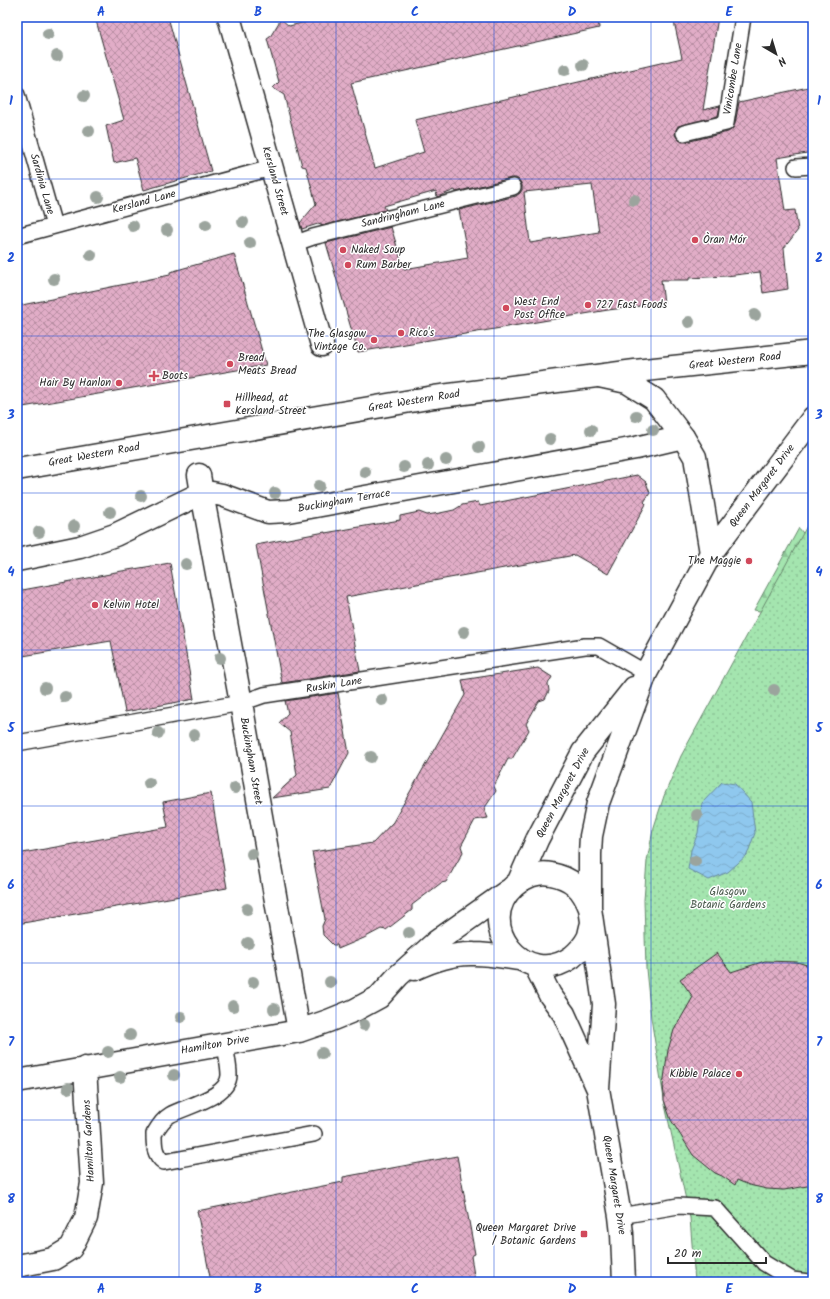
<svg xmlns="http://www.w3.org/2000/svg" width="830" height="1299" font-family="Kalam,sans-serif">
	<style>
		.forest { fill: url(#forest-firs); stroke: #68886d }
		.garden { fill: url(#garden-dots); stroke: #68886d }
		.water { fill: url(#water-waves); stroke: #6789a0 }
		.building { fill: url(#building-cross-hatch); stroke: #2b2b2b; fill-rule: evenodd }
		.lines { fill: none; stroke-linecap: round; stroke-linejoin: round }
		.service-casing { stroke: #2b2b2b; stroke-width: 18 }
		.pedestrian-casing { stroke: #2b2b2b; stroke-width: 25 }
		.minor-casing { stroke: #2b2b2b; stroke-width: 25 }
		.secondary-casing { stroke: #2b2b2b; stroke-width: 25 }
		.primary-casing { stroke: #2b2b2b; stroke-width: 25 }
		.service { stroke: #fff; stroke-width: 15 }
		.pedestrian { stroke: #fff; stroke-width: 22 }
		.minor { stroke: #fff; stroke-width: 22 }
		.secondary { stroke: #fff; stroke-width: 22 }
		.primary { stroke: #fff; stroke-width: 22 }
		.tree { fill: #9ba49d }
		.grid { fill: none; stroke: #1d4ed8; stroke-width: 1; stroke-opacity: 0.55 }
		.poi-dot { fill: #d1495b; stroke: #fff; stroke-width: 1.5 }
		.labels { text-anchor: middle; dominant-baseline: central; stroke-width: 3; stroke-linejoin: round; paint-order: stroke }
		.street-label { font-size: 11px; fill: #2b2b2b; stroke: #fff }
		.poi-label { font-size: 11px; fill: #2b2b2b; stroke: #fff; text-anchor: start }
		.park-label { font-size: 11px; fill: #495a4c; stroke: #fff }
		.neatline { fill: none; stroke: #1d4ed8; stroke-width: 1.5 }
		.grid-label { font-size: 13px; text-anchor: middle; font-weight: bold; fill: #1d4ed8 }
	</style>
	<defs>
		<pattern id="forest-firs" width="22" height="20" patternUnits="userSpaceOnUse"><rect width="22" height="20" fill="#a4e5af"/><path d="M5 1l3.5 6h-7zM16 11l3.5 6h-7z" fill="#8dc597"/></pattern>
		<pattern id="garden-dots" width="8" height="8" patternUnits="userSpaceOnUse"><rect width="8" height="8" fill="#a4e5af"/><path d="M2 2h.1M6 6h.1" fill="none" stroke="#8dc597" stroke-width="1.8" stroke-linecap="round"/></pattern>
		<pattern id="water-waves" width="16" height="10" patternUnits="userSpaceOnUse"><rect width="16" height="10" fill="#8fc8ee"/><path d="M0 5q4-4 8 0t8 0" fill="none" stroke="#7caccc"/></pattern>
		<pattern id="building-cross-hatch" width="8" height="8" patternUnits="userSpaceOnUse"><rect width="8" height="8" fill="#e1adc7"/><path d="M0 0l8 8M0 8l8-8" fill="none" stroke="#b78da2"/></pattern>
	</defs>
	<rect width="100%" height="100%" fill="#fff"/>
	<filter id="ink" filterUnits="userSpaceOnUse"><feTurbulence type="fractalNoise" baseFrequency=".025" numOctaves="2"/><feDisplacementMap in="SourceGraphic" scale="8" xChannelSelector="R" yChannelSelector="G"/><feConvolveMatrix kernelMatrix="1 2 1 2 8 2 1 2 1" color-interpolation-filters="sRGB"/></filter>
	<g filter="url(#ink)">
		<!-- forest -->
		<path class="forest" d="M799,528L813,546L792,617L754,610Z"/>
		<!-- garden -->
		<path class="garden" d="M813,515V1282H695L690,1218L665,1105L651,1018L646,969L644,900L647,861L653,830L664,796L681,756Z"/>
		<!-- water -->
		<path class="water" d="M722,782L735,784L751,802L755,833L747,855L728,872L709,880L688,869L691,850L698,833L702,803Z"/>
		<!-- building -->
		<path class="building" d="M95,17H168L211,171L144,190L135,158L114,163L106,126L124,120Z
			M327,17H598L599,28L351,83L375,168L424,152L415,120L682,58L673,17H718L703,110L720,106L718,116L678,126L676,130L675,135L678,139L682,142H686L728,132L732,129L735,124L739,102L813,86V152L777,158L785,211L795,210L798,230L784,248L788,289L763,293L760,272L726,276L689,278V280H661L664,303L608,310L358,352L326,243L391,227L404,269L468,258L459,210L516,196L520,193L522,190V185L519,180L516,178H511L456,192L455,190L437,197L436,191L384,206L386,210L321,226V223L302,229L300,223L316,204L306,167L302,166L284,95L273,88L279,82L267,39L270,37L281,19L289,26ZM592,185L599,232L530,243L524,192Z
			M234,254L266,365L17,408V306L170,275V272Z
			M637,475L646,482L650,493L644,502L646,504L608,574L575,555L346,597L360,671L282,683L256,545L325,532V533L400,520V516L419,512L427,515L440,513L454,510L462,505L478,502L480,506Z
			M170,563L194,699L125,712L111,641L17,657V591L110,574V573Z
			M538,668L552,677L548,684L549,691L545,699L539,701L526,724L529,730L512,759H508L494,786L496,791L484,809L488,818L475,820L461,846L463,852L446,882L441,883L412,905V910L386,930L381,929L364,938L338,949L337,945H333L323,935L322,926L325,919L312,852L373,843L393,822L465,695L462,680Z
			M338,693L349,753L330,789L272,798L297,775L290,732L279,723L288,713L285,701Z
			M211,793L227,888L17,924V854L168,827L163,802Z
			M717,953L731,972L765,961L797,962L813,967V1185L784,1190L767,1189L749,1185L737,1180L735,1185L722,1176L715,1173L693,1155L671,1120L664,1100V1095L663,1086L668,1050L674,1030L693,997L680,979Z
			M457,1156L475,1254L471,1256L475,1282H211L197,1211L343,1182V1177Z"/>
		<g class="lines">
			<!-- service casing -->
			<g class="service-casing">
				<path id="service" d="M17,95L54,226
					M684,133L726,123L743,17
					M796,167L813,166
					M17,236L271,168
					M293,244L313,237L513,187
					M17,743L241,703L264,695L585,646H599L646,673
					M225,1044C226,1053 229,1065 229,1075C229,1097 186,1106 170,1115C163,1119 158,1127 154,1134C154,1145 154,1155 164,1162L314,1134
					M620,1216L678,1206L715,1208L764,1263L792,1280L809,1282L813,1281"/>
			</g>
			<!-- pedestrian casing -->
			<g class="pedestrian-casing">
				<path id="pedestrian" d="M199,475L202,493"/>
			</g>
			<!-- minor casing -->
			<g class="minor-casing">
				<path id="minor" d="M229,17L322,345
					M202,493L241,703L299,1031
					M17,560L80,547L115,535L202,493H212L222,495L268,512L288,511L636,448L683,437
					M414,969C433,960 453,953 474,954C489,954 505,957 520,959
					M17,1081L299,1031L328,1021L355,1010L379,997L398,976L436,942L508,891
					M17,1266L53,1259L71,1248L86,1218L92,1183L85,1068"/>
			</g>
			<!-- secondary casing -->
			<g class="secondary-casing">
				<path id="secondary" d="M599,376L627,382L654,399L683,437L695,457L711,553
					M519,881L537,840L583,752L634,688
					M590,908C582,888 572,878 551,874C538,871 524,877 514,886C472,924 525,991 572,957C578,952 584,946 588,938C590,934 590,928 592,924
					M535,965L550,995L564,1014L598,1089L620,1216L622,1234L624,1282
					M598,1089L604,1004L590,908V854L591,836L598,803L646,673L711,553L813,418"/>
			</g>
			<!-- primary casing -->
			<g class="primary-casing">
				<path id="primary" d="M17,469L434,397L635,371L813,352"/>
			</g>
			<!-- service -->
			<use href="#service" class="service"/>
			<!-- pedestrian -->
			<use href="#pedestrian" class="pedestrian"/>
			<!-- minor -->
			<use href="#minor" class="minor"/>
			<!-- secondary -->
			<use href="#secondary" class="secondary"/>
			<!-- primary -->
			<use href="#primary" class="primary"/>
		</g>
		<!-- trees -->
		<g class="tree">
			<circle cx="48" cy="34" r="6"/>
			<circle cx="57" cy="56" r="6"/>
			<circle cx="583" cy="65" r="6"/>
			<circle cx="565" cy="70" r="6"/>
			<circle cx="84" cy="96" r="6"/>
			<circle cx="89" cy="131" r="6"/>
			<circle cx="98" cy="197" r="6"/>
			<circle cx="634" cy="200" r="6"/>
			<circle cx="243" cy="222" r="6"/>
			<circle cx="206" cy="225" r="6"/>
			<circle cx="133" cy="226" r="6"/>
			<circle cx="167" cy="230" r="6"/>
			<circle cx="250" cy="243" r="6"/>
			<circle cx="91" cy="255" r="6"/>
			<circle cx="54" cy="279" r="6"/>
			<circle cx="755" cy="315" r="6"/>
			<circle cx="689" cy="322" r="6"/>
			<circle cx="636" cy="416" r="6"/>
			<circle cx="591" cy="430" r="6"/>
			<circle cx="653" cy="430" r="6"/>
			<circle cx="550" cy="439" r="6"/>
			<circle cx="479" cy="447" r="6"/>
			<circle cx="446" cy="460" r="6"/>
			<circle cx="428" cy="465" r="6"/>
			<circle cx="404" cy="467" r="6"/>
			<circle cx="365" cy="472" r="6"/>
			<circle cx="319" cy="486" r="6"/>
			<circle cx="275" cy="493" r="6"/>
			<circle cx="141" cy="496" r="6"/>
			<circle cx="110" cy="512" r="6"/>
			<circle cx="74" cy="526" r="6"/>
			<circle cx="39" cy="532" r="6"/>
			<circle cx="186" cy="564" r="6"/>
			<circle cx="464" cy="632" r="6"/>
			<circle cx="220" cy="658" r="6"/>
			<circle cx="45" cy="688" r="6"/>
			<circle cx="774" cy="690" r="6"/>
			<circle cx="65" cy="697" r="6"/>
			<circle cx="382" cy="700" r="6"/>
			<circle cx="158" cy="733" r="6"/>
			<circle cx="194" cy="735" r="6"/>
			<circle cx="371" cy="757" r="6"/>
			<circle cx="149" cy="783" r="6"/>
			<circle cx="235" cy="788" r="6"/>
			<circle cx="697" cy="815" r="6"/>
			<circle cx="252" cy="854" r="6"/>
			<circle cx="695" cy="861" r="6"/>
			<circle cx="247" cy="909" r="6"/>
			<circle cx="409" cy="933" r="6"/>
			<circle cx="248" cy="943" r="6"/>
			<circle cx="253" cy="982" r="6"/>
			<circle cx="330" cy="982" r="6"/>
			<circle cx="233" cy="1006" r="6"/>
			<circle cx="274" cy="1009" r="6"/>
			<circle cx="181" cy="1017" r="6"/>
			<circle cx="364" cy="1025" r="6"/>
			<circle cx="130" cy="1035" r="6"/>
			<circle cx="108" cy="1052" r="6"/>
			<circle cx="322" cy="1053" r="6"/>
			<circle cx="174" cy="1075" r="6"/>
			<circle cx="120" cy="1077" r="6"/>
			<circle cx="68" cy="1088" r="6"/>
		</g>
	</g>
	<!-- grid -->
	<path class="grid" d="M179,17V1282M336,17V1282M494,17V1282M651,17V1282M17,179H813M17,336H813M17,493H813M17,650H813M17,806H813M17,963H813M17,1120H813"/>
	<!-- markers -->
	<g class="poi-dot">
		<circle cx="695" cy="240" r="4"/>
		<circle cx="343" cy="250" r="4"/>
		<circle cx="348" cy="265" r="4"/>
		<circle cx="588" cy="305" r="4"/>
		<circle cx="506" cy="308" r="4"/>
		<circle cx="401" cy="333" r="4"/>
		<circle cx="374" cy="340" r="4"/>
		<circle cx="230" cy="364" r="4"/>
		<path d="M152 370h4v4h4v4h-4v4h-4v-4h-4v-4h4z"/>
		<circle cx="119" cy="383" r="4"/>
		<rect x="223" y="400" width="8" height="8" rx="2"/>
		<circle cx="749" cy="561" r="4"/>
		<circle cx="95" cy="605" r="4"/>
		<circle cx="739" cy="1074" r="4"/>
		<rect x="580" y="1230" width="8" height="8" rx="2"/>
	</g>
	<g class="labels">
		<!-- street labels -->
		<g class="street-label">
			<text transform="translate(733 79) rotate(-81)">Vinicombe Lane</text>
			<text transform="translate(275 181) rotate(74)">Kersland Street</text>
			<text transform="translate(42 184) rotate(74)">Sardinia Lane</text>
			<text transform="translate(144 202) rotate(-15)">Kersland Lane</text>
			<text transform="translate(403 214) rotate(-14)">Sandringham Lane</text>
			<text transform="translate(735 361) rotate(-6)">Great Western Road</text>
			<text transform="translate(414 401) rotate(-9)">Great Western Road</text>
			<text transform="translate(94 455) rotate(-10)">Great Western Road</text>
			<text transform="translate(762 486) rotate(-53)">Queen Margaret Drive</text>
			<text transform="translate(344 501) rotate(-10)">Buckingham Terrace</text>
			<text transform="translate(334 685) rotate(-9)">Ruskin Lane</text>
			<text transform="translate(251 761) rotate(80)">Buckingham Street</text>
			<text transform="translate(563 793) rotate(-62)">Queen Margaret Drive</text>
			<text transform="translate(215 1045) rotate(-10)">Hamilton Drive</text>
			<text transform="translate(89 1141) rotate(-93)">Hamilton Gardens</text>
			<text transform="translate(614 1185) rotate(81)">Queen Margaret Drive</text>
		</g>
		<!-- poi labels -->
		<g class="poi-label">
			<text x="703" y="240">Òran Mór</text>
			<text x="351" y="250">Naked Soup</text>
			<text x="356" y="265">Rum Barber</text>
			<text x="514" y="302">West End<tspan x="514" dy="13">Post Office</tspan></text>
			<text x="596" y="305">727 Fast Foods</text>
			<text x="409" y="333">Rico's</text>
			<text x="366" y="334" text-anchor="end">The Glasgow<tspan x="366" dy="13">Vintage Co.</tspan></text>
			<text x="238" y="358">Bread<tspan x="238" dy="13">Meats Bread</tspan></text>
			<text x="162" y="376">Boots</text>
			<text x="111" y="383" text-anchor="end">Hair By Hanlon</text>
			<text x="235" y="398">Hillhead, at<tspan x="235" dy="13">Kersland Street</tspan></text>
			<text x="741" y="561" text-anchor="end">The Maggie</text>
			<text x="103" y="605">Kelvin Hotel</text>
			<text x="731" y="1074" text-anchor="end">Kibble Palace</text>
			<text x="576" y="1228" text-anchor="end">Queen Margaret Drive<tspan x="576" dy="13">/ Botanic Gardens</tspan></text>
		</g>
		<!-- park labels -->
		<g class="park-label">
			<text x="728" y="892">Glasgow<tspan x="728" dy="13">Botanic Gardens</tspan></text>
		</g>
	</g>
	<!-- margin -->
	<rect width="830" height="1299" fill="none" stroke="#fff" stroke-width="44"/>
	<!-- north arrow -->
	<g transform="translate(776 54) rotate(142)" stroke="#ffffff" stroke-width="3" paint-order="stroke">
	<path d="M0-3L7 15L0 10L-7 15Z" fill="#2b2b2b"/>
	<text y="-6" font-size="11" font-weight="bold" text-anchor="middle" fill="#2b2b2b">N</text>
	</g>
	<!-- scale -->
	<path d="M668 1257v6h98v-6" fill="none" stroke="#2b2b2b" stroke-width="2"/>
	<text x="674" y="1257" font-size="12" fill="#2b2b2b" stroke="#ffffff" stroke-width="3" paint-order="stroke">20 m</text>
	<rect x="22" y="22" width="786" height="1255" class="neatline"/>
	<g class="grid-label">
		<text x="101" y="16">A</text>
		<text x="258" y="16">B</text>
		<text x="415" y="16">C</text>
		<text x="572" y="16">D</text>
		<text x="729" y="16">E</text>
		<text x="11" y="105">1</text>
		<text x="819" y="105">1</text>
		<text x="11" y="262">2</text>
		<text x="819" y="262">2</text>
		<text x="11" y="419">3</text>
		<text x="819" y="419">3</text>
		<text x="11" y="576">4</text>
		<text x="819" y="576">4</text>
		<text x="11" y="732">5</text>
		<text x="819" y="732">5</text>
		<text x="11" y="889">6</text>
		<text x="819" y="889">6</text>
		<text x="11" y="1046">7</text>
		<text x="819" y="1046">7</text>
		<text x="11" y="1203">8</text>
		<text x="819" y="1203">8</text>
		<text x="101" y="1293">A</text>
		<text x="258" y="1293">B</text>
		<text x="415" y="1293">C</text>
		<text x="572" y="1293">D</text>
		<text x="729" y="1293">E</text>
	</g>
</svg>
